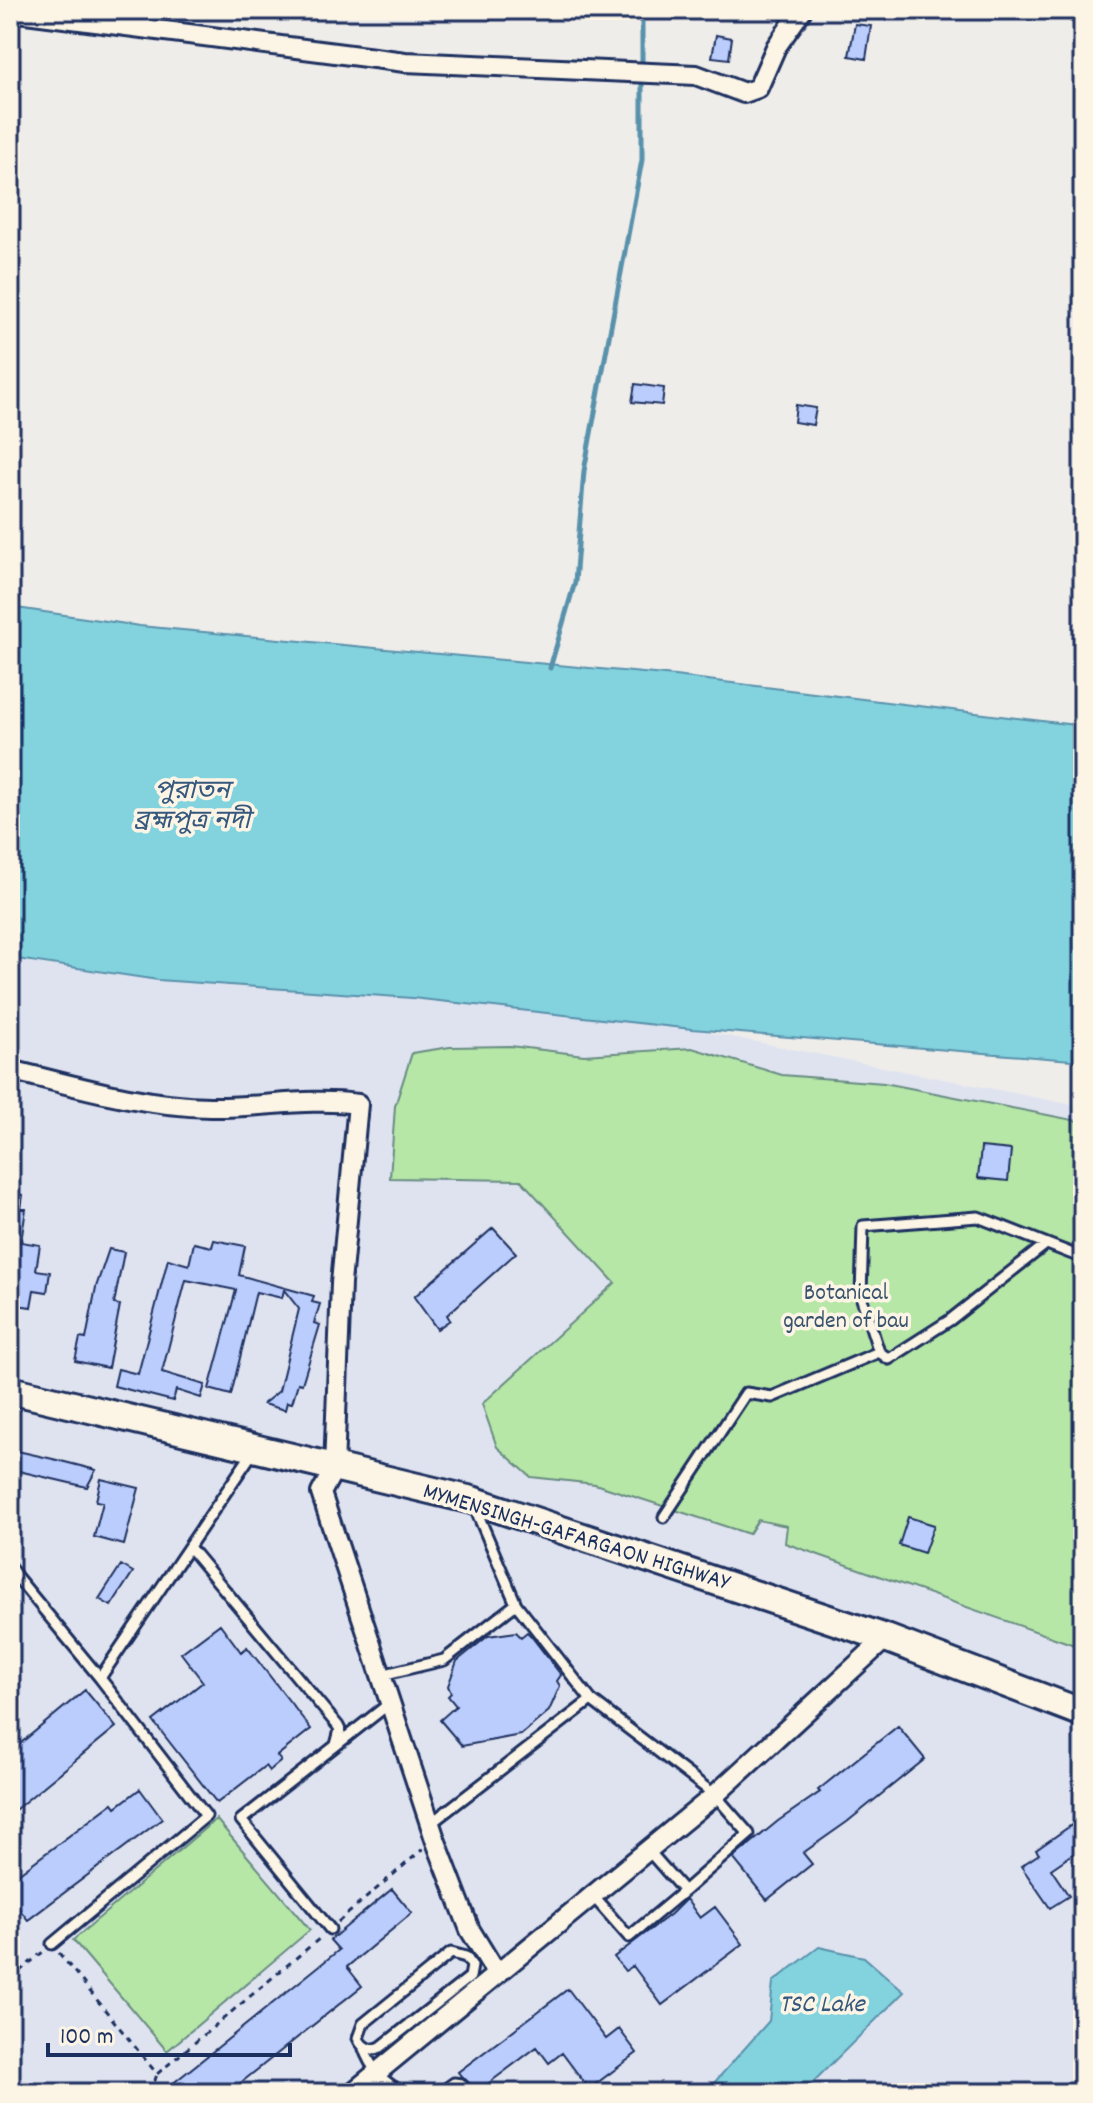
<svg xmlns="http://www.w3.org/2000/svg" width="1093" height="2103" font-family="Dekko,'Noto Sans Bengali',sans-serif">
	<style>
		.built { fill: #dfe3f0 }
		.green { fill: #b6e7a7; stroke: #688b82; stroke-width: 2 }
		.water { fill: #83d3df; stroke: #5991ab; stroke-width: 2 }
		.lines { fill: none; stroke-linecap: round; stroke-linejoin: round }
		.stream { stroke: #5991ab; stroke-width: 5 }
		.building { fill: #bacdfd; stroke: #1b2f5e; stroke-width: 2 }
		.lane-casing { stroke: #1b2f5e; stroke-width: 15 }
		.street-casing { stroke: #1b2f5e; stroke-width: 24 }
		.secondary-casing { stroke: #1b2f5e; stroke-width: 32 }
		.path { stroke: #1b2f5e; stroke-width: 3; stroke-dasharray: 6 6; stroke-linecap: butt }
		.lane { stroke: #fcf5e5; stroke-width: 9 }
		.street { stroke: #fcf5e5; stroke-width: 18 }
		.secondary { stroke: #fcf5e5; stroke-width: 26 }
		.labels { text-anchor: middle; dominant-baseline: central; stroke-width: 7; stroke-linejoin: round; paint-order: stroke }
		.park-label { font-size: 24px; fill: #3a546d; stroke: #fcf5e5 }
		.street-label { font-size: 24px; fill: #1b2f5e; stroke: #fcf5e5 }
		.water-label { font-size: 26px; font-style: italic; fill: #35587e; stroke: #fcf5e5 }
	</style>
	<rect width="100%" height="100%" fill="#efedea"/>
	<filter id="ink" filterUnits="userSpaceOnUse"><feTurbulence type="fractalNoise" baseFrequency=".0125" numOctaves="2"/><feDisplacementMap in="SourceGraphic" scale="16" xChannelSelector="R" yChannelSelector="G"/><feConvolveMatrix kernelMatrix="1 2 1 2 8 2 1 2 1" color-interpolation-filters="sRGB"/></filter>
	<g filter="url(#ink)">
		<!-- built -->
		<path class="built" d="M10,958L158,980L412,998L692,1029L1083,1107V2093H10Z"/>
		<!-- green -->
		<path class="green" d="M510,1046L584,1055L692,1048L782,1075L884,1083L1083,1122V1648L785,1543L787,1526L758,1520L749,1534L595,1484L531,1477L497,1447L482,1404L615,1283L521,1180L390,1178L395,1106L412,1053L450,1047Z
			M216,1819L310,1930L167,2051L73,1940Z"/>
		<!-- water -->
		<path class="water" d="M10,607L140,626L675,676L1083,726V1061L692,1029L412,998L158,980L10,958Z
			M819,1947L864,1957L904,1992L802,2093H705L769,2021L773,1982Z"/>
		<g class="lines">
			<!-- stream -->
			<path class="stream" d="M550,668L575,582L584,471L642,160V10"/>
		</g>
		<!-- building -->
		<path class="building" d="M855,24L871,26L866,59L849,56Z
			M716,35L732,38L729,59L712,57Z
			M635,384L664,388L662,405L632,402Z
			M796,405L816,408L813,425L794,422Z
			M981,1147L1011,1150L1008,1181L978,1178Z
			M10,1193L23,1195L21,1209H26L21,1242L40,1245L36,1270L50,1272L47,1292L34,1290L31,1307L10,1304Z
			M493,1228L516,1253L447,1315L450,1320L437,1329L414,1297Z
			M214,1240L245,1246L239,1275L314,1296L312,1302L320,1304L314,1323L320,1325L302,1384L298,1383L292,1403L287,1402L285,1410L263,1404L279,1391L299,1309L284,1290L282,1298L256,1292L231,1395L209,1389L236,1290L186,1280L162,1372L205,1385L201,1398L176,1390L173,1401L114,1386L118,1369L138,1374L168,1259L189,1265L194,1243L212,1247Z
			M109,1249L124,1252L114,1304L120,1305L108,1368L75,1361L80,1338L86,1339L96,1287Z
			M13,1450L53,1459L96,1470L87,1487L10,1469Z
			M101,1479L139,1488L124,1545L94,1537L103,1502L96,1501Z
			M908,1517L934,1525L924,1553L899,1545Z
			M121,1565L133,1572L111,1606L99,1599Z
			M220,1624L241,1652L247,1647L311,1729L277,1756L281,1761L269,1771L265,1766L217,1803L153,1721L203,1682L181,1653Z
			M516,1632L521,1637L527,1632L531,1636L561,1675L557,1681L560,1686L549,1711L521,1735L462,1746L440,1720L456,1706L448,1696L451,1693L448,1686L457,1661L488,1636Z
			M85,1690L116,1727L10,1814V1752Z
			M898,1726L925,1759L847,1822L803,1853L812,1864L767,1900L733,1858L778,1821L820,1792L818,1790Z
			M140,1789L162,1819L28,1920L10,1897V1880L113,1803L116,1807Z
			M1083,1817V1847L1051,1869L1069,1896L1050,1908L1021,1866L1039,1854L1036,1850Z
			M392,1889L412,1913L347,1967L362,1986L228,2093H161L339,1950L330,1940Z
			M686,1899L700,1918L715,1907L743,1944L662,2005L633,1966L625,1971L614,1957L671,1914Z
			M568,1989L606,2039L619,2029L637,2053L589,2089L562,2053L549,2063L537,2047L477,2092L461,2076L458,2072Z"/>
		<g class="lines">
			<!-- lane casing -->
			<g class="lane-casing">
				<path id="lane" d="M879,1352L889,1359L950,1320L1046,1244
					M664,1517L746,1393L772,1397L879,1352L861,1296L863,1226L978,1217L1083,1258
					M189,1547L338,1726L340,1730L336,1745
					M10,1567L16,1576L10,1582
					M16,1576L100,1678L206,1816L52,1944
					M516,1604L591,1700L715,1795L749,1834L684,1891
					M381,1675L444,1660L516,1604L475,1508
					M100,1678L253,1452
					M430,1824L591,1700
					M593,1896L629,1937L684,1891L648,1850
					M330,1929L241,1820L390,1703
					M451,1953L466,1957L472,1966L470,1977L381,2047C371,2052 362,2048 358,2038L363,2024Z
					M363,2046C370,2068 385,2085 406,2093
					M440,2093L454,2083L461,2084L470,2093"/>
			</g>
			<!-- street casing -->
			<g class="street-casing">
				<path id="street" d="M1073,10L1083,15
					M10,11L405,62L696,75L744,93L758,88L776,47L802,10
					M10,1070C76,1086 142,1106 210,1107C260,1108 308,1097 358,1104L341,1283L334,1469L321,1493L435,1839L470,1930L497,1974
					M352,2093L715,1795L886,1638"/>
			</g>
			<!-- secondary casing -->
			<g class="secondary-casing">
				<path id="secondary" d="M10,1390L472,1500L886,1638L1083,1713"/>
			</g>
			<!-- path -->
			<path class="path" d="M338,1922L423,1849
				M59,1953L157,2074L320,1938
				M10,1979L43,1952
				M151,2093L157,2074"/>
			<!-- lane -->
			<use href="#lane" class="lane"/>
			<!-- street -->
			<use href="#street" class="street"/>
			<!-- secondary -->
			<use href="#secondary" class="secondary"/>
		</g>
	</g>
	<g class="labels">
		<!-- park labels -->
		<g class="park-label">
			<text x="846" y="1294">Botanical<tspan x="846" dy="28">garden of bau</tspan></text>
		</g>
		<!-- street labels -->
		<g class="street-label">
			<text transform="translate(576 1538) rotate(17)">MYMENSINGH-GAFARGAON HIGHWAY</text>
		</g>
		<!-- water labels -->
		<g class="water-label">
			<text x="192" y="792">পুরাতন<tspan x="192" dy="30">ব্রহ্মপুত্র নদী</tspan></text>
			<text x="822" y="2005">TSC Lake</text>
		</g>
	</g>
	<!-- margin -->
	<rect width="1093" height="2103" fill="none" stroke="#fcf5e5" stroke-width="40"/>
	<rect x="20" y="20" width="1053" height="2063" fill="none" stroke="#1b2f5e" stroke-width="3" filter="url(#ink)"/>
	<!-- scale -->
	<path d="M48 2043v12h242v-12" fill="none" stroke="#1b2f5e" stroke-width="4"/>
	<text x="60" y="2043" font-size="24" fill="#1b2f5e" stroke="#fcf5e5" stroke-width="6" paint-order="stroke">100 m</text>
</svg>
